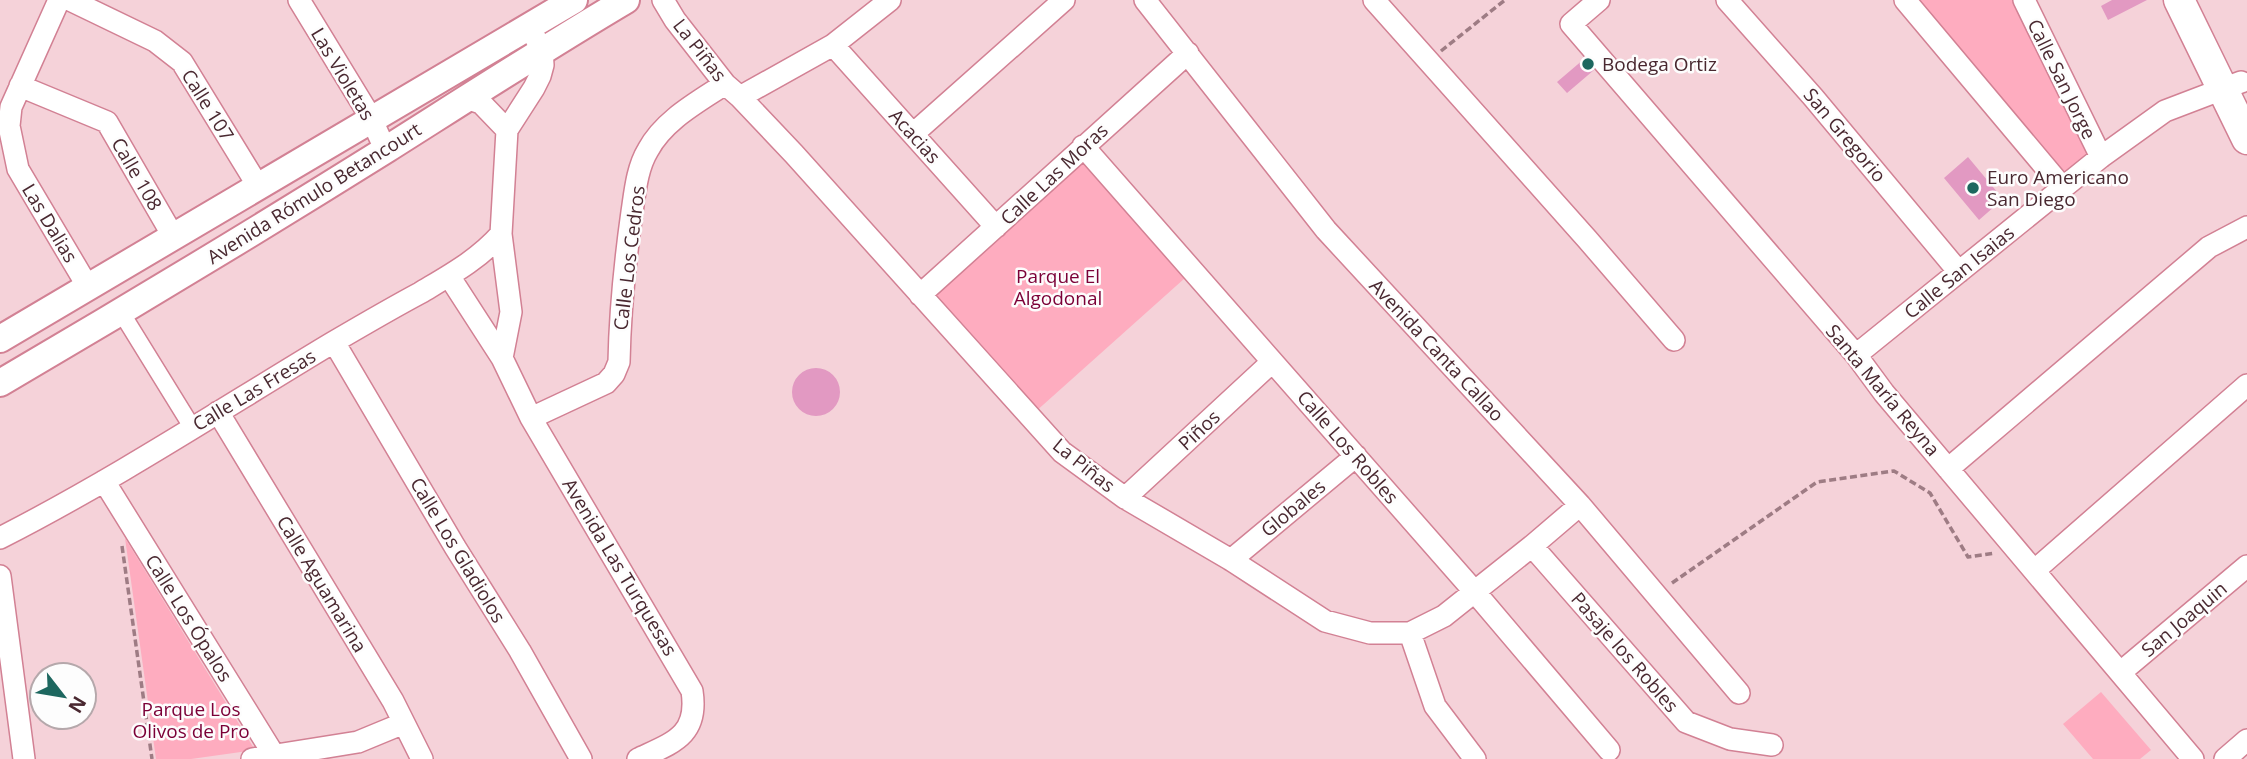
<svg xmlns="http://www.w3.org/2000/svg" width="2247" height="759" font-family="'Open Sans',sans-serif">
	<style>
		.green { fill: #feacbf }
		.building { fill: #e299c2 }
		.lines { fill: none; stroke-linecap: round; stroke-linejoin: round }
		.pedestrian-casing { stroke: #d28194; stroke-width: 19 }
		.minor-casing { stroke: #d28194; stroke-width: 24 }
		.tertiary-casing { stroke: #d28194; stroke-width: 30 }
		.secondary-casing { stroke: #d28194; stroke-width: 33 }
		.path { stroke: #9e7c84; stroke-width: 3.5; stroke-dasharray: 7 3.5; stroke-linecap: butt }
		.pedestrian { stroke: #fff; stroke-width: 16 }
		.minor { stroke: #fff; stroke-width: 21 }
		.tertiary { stroke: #fff; stroke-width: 26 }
		.secondary { stroke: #fff; stroke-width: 30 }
		.poi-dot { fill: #1d675f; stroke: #fdfdfd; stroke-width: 2.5 }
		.labels { text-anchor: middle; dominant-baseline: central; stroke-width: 5; stroke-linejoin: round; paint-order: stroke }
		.street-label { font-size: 19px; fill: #492830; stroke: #fdfdfd }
		.poi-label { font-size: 19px; fill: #492830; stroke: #fdfdfd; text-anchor: start }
		.park-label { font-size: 19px; fill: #7b0037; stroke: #fdfdfd }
	</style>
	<rect width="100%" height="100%" fill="#f5d2d9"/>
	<!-- green -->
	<path class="green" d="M1912,0H2017L2094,155L2063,180Z
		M1081,161L1185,278L1034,413L931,296Z
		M125,538L255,750L191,759H156Z
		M2101,692L2151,750L2140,759H2093L2063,724Z"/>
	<!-- building -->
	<path class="building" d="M2112,0H2147L2108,20L2101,6Z
		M1584,59L1594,70L1567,93L1557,82Z
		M1968,157L2003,199L1979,220L1944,178Z
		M792 392a24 24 0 1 1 48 0a24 24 0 1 1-48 0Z"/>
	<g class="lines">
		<!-- pedestrian casing -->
		<g class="pedestrian-casing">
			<path id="pedestrian" d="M121,312L192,427"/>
		</g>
		<!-- minor casing -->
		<g class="minor-casing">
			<path id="minor" d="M59,0L11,107L9,126L18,169L88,287
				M70,0L155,41L182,62L258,186
				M299,0L371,118L385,149
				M663,0L675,20L725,84L740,97L794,154L1062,452L1125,498L1231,560L1325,621L1370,633H1410L1444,616L1532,546L1580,505
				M1145,0L1326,230L1580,505L1739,693
				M1374,0L1587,239L1674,340
				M1599,0L1571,24L1856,355L1884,393L2193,759
				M1727,0L1813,97L1959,272
				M1905,0L2063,188
				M2024,0L2101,157
				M536,39L542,50L543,65L540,76L534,88L507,130L501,234L511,312L502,358L531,418L692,691C699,736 672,743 638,759
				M833,45L996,227
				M20,86L107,122L173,236
				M740,97L833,45L890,0
				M466,98L481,103L507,130
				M913,134L1064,0
				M1083,146L1474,591L1609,750
				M449,276L502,358
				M920,295L1188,53
				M334,342L455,547L520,651L581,759
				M1856,355L2101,157L2165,111L2241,82
				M218,412L393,701L422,759
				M531,418L606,383L614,374L619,362C620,311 625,262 632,212C635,192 637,168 648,150C664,120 698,102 725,84
				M1948,469L2209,247L2247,227
				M104,481L274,755
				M1125,498L1272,362
				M0,538C114,480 222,409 332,343C361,326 390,309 420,293C450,275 478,260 501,234
				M1532,546L1686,722L1730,739L1772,745
				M1231,560L1356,456
				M2035,570L2247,385
				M0,576L24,759
				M1410,633L1435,706L1475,759
				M2121,672L2247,566
				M252,759L358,742L404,723
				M2225,759L2247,740"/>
		</g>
		<!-- tertiary casing -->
		<g class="tertiary-casing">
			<path id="tertiary" d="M0,339L574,0
				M0,383C130,307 259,229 387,149C466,99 545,48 626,0"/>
		</g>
		<!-- secondary casing -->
		<g class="secondary-casing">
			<path id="secondary" d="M2179,0L2247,139"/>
		</g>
		<!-- path -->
		<path class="path" d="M1441,51L1505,0
			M122,546L152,759
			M1672,583L1817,482L1894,471L1930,493L1968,557L1995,553"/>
		<!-- pedestrian -->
		<use href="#pedestrian" class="pedestrian"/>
		<!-- minor -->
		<use href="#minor" class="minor"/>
		<!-- tertiary -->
		<use href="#tertiary" class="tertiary"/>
		<!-- secondary -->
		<use href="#secondary" class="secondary"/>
	</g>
	<!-- markers -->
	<g class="poi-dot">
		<circle cx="1588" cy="64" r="7"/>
		<circle cx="1973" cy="188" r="7"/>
	</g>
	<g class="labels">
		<!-- street labels -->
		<g class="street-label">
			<text transform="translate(700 50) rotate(52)">La Piñas</text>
			<text transform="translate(343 74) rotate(59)">Las Violetas</text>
			<text transform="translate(2062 79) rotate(64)">Calle San Jorge</text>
			<text transform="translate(208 105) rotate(58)">Calle 107</text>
			<text transform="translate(1845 135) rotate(50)">San Gregorio</text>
			<text transform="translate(915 136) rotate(48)">Acacias</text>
			<text transform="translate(137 174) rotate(60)">Calle 108</text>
			<text transform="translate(1054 174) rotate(-43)">Calle Las Moras</text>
			<text transform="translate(314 193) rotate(-32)">Avenida Rómulo Betancourt</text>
			<text transform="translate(50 223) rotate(59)">Las Dalias</text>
			<text transform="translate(629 258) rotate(-83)">Calle Los Cedros</text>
			<text transform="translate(1959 272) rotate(-39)">Calle San Isaias</text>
			<text transform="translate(1437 350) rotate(47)">Avenida Canta Callao</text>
			<text transform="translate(254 390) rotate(-31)">Calle Las Fresas</text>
			<text transform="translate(1883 390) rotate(50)">Santa María Reyna</text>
			<text transform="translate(1199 430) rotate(-43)">Piños</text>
			<text transform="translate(1348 447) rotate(49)">Calle Los Robles</text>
			<text transform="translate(1084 465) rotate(39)">La Piñas</text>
			<text transform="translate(1293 508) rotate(-40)">Globales</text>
			<text transform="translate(458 550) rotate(59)">Calle Los Gladiolos</text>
			<text transform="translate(620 567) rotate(59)">Avenida Las Turquesas</text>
			<text transform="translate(322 584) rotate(59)">Calle Aguamarina</text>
			<text transform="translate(189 618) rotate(58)">Calle Los Ópalos</text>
			<text transform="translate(2184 619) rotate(-40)">San Joaquin</text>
			<text transform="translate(1625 652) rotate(49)">Pasaje los Robles</text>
		</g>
		<!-- poi labels -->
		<g class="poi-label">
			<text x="1602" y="64">Bodega Ortiz</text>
			<text x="1987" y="177">Euro Americano<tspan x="1987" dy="22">San Diego</tspan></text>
		</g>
		<!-- park labels -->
		<g class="park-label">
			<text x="1058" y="276">Parque El<tspan x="1058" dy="22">Algodonal</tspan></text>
			<text x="191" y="709">Parque Los<tspan x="191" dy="22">Olivos de Pro</tspan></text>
		</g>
	</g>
	<!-- north arrow -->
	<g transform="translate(63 696) rotate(121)"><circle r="33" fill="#fdfdfd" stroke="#b5a8ab" stroke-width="2"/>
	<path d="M0-5L12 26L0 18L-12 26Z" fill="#1d675f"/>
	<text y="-10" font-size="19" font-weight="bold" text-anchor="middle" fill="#492830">N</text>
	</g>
</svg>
